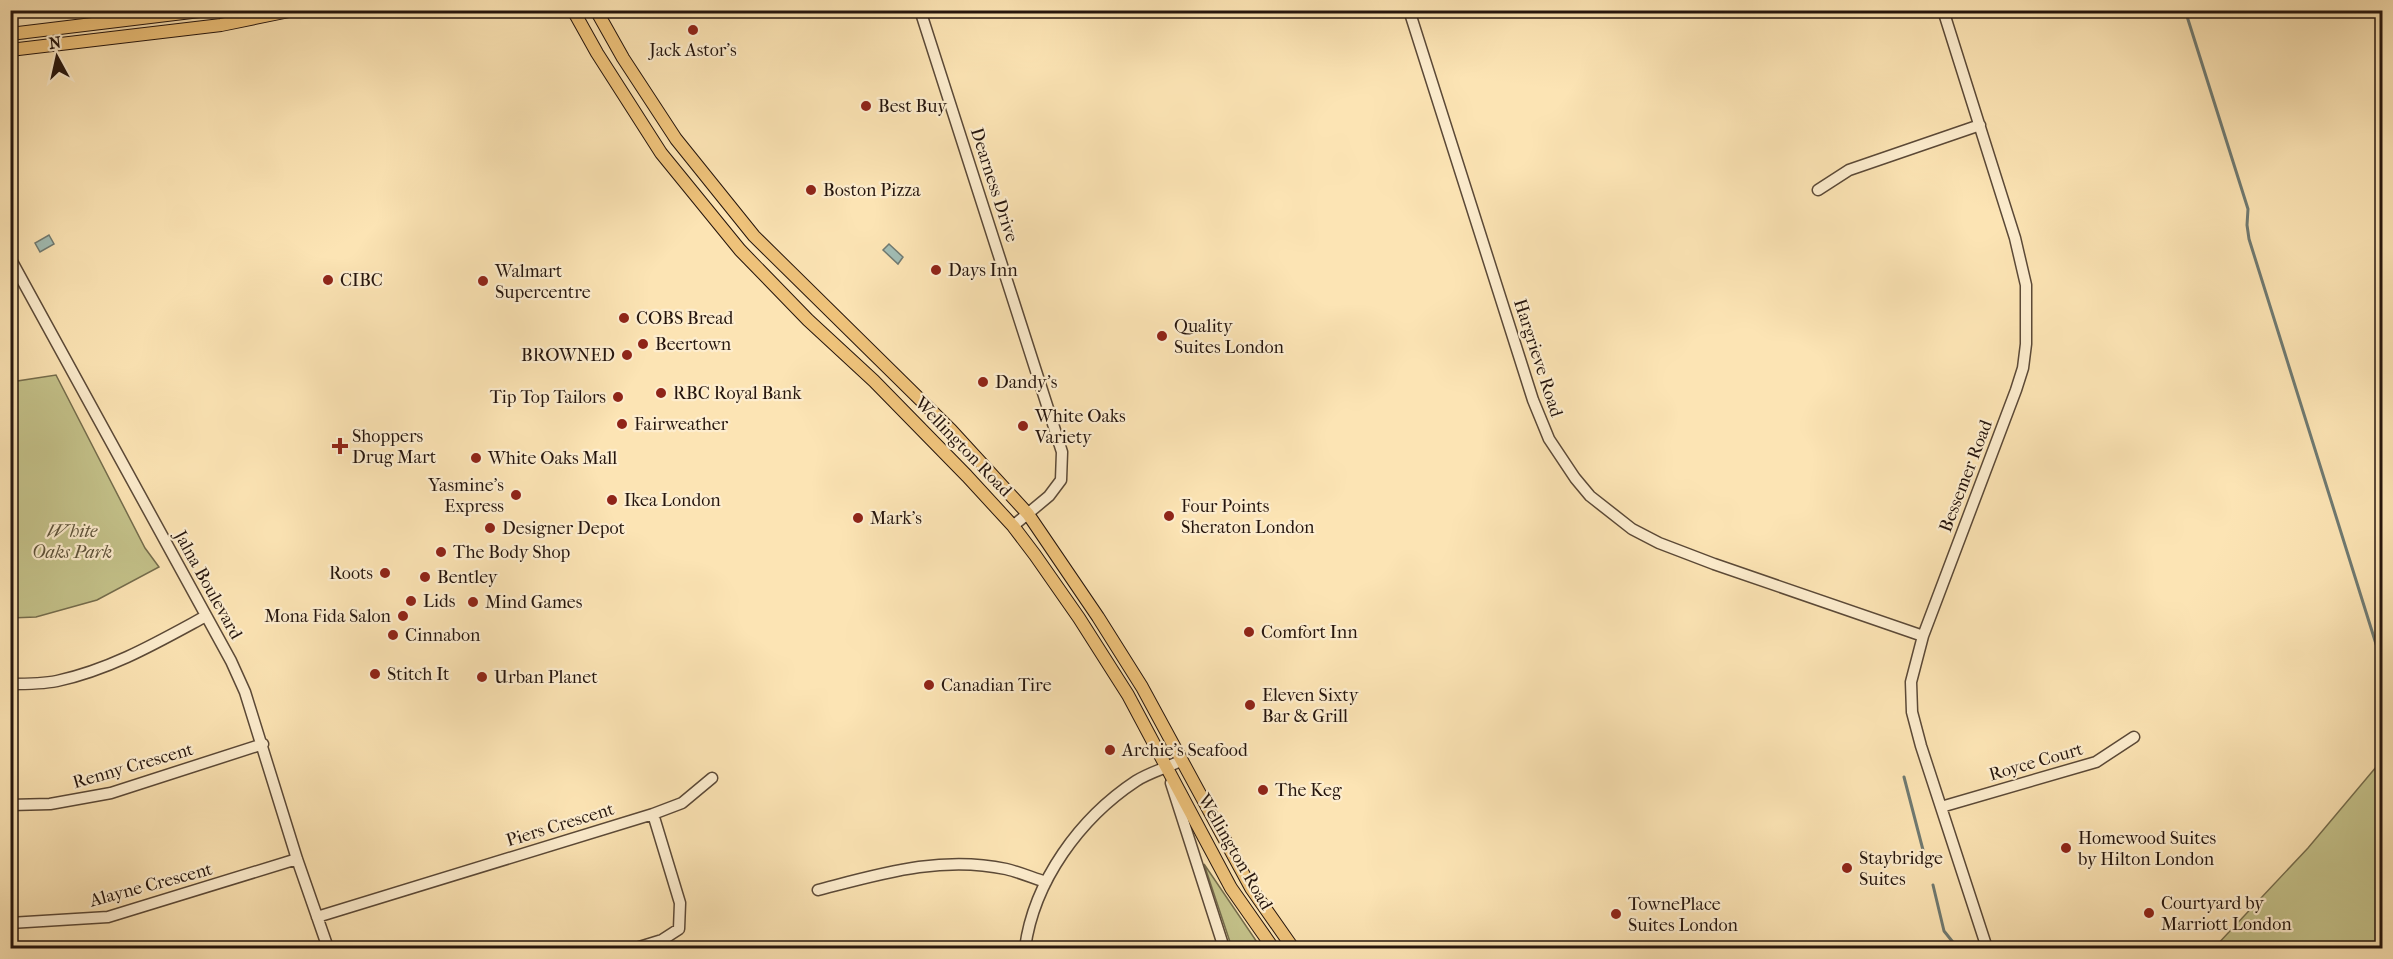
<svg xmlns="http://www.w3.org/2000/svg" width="2393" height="959" font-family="'IM FELL French Canon',serif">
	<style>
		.green { fill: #c4c28a; stroke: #746c4c; stroke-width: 1.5 }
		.water { fill: #a1bdb5; stroke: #6f7a72; stroke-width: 1.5 }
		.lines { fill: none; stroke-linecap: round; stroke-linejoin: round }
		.stream { stroke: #6f7a72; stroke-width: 3 }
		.minor-casing { stroke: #5b4937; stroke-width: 13 }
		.major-casing { stroke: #25150d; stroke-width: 14 }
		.minor { stroke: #fdedce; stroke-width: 10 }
		.major { stroke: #eec27a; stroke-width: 12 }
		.poi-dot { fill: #8f2418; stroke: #fdedce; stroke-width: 2 }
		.labels { text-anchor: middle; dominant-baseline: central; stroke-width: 4.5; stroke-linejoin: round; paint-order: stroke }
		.poi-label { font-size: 18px; fill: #25150d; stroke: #fdedce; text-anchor: start }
		.street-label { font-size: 18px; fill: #25150d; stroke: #fdedce }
		.park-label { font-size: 18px; font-style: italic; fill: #5d5239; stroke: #fdedce }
	</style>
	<rect width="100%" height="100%" fill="#fce4b4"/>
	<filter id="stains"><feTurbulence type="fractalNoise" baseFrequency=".00333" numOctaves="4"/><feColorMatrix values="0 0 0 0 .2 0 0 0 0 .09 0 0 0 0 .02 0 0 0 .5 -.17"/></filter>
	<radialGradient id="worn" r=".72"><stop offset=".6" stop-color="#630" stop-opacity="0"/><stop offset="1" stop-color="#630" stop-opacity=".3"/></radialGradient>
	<!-- green -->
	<path class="green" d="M56,375L145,548L159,567L97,600L36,617L11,618V382Z
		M2382,760V948H2214L2308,848Z
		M1204,864L1261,948H1232Z"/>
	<!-- water -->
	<path class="water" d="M49,235L54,244L40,252L35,243Z
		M889,244L903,257L898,264L883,250Z"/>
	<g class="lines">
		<!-- stream -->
		<path class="stream" d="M2185,10L2248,209L2247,225L2249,239L2382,663
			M1904,777L1923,850
			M1933,885L1944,931L1956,946"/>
		<!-- minor casing -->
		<g class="minor-casing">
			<path id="minor" d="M920,10L1062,452L1061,480L1049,496L1013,526
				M1409,10L1533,400L1549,439L1575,478L1590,496L1632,529L1659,543L1714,564L1923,636
				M1943,10L2015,238L2026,285V344L2023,368L2016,390L1923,636L1911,682L1912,712L1921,746L1987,948
				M1818,190L1849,170L1980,125
				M10,258L231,661L245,692L297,859L328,948
				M10,684C26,684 42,684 57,681C112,669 158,642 206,616
				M1171,783L1224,948
				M10,805L50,804L111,793L263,744
				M1941,807L2096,762L2134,737
				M653,814L682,803L712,778
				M818,890C880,874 941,855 1006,869C1019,872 1033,878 1046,882
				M317,917L653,814L680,903L679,929L662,940L636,948
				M10,923L108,917L297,859
				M1025,948C1034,881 1080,818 1136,781C1150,772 1167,768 1182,760"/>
		</g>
		<!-- major casing -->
		<g class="major-casing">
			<path id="major" d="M573,10L597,53L661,153L740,250L808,320L874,381L967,476L1013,526L1035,555L1079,618L1128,695L1231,888L1273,948
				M596,10L623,58L676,139L754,236L951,430L1028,514L1098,617L1142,687L1251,888L1293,948
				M10,34L208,10
				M10,50L221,25L294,10"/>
		</g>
		<!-- minor -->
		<use href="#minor" class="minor"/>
		<!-- major -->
		<use href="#major" class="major"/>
	</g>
	<!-- markers -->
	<g class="poi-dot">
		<circle cx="693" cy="30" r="6"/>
		<circle cx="866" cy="106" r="6"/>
		<circle cx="811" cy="190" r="6"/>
		<circle cx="936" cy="270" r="6"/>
		<circle cx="328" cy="280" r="6"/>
		<circle cx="483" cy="281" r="6"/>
		<circle cx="624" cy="318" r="6"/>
		<circle cx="1162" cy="336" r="6"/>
		<circle cx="643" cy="344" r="6"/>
		<circle cx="627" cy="355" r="6"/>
		<circle cx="983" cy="382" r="6"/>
		<circle cx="661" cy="393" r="6"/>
		<circle cx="618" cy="397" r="6"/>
		<circle cx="622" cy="424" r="6"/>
		<circle cx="1023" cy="426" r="6"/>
		<path d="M337 437h6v6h6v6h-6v6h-6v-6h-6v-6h6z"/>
		<circle cx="476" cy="458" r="6"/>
		<circle cx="516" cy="495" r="6"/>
		<circle cx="612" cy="500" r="6"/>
		<circle cx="1169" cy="516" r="6"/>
		<circle cx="858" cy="518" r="6"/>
		<circle cx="490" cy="528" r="6"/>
		<circle cx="441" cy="552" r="6"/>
		<circle cx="385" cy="573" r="6"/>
		<circle cx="425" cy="577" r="6"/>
		<circle cx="411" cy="601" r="6"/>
		<circle cx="473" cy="602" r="6"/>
		<circle cx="403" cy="616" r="6"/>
		<circle cx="1249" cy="632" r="6"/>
		<circle cx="393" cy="635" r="6"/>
		<circle cx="375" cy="674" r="6"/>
		<circle cx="482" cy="677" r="6"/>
		<circle cx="929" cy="685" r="6"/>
		<circle cx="1250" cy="705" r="6"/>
		<circle cx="1110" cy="750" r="6"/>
		<circle cx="1263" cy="790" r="6"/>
		<circle cx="2066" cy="848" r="6"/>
		<circle cx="1847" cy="868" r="6"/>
		<circle cx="2149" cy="913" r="6"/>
		<circle cx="1616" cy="914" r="6"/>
	</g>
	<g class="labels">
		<!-- poi labels -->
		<g class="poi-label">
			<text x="693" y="50" text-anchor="middle">Jack Astor's</text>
			<text x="878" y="106">Best Buy</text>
			<text x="823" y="190">Boston Pizza</text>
			<text x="948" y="270">Days Inn</text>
			<text x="495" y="271">Walmart<tspan x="495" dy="21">Supercentre</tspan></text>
			<text x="340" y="280">CIBC</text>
			<text x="636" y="318">COBS Bread</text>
			<text x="1174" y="326">Quality<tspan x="1174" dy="21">Suites London</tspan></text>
			<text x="655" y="344">Beertown</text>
			<text x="615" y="355" text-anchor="end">BROWNED</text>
			<text x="995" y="382">Dandy's</text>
			<text x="673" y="393">RBC Royal Bank</text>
			<text x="606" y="397" text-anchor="end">Tip Top Tailors</text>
			<text x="1035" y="416">White Oaks<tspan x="1035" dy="21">Variety</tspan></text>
			<text x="634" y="424">Fairweather</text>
			<text x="352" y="436">Shoppers<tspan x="352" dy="21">Drug Mart</tspan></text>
			<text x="488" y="458">White Oaks Mall</text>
			<text x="504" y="485" text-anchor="end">Yasmine's<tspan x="504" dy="21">Express</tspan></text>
			<text x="624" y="500">Ikea London</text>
			<text x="1181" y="506">Four Points<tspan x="1181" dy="21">Sheraton London</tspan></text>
			<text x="870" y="518">Mark's</text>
			<text x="502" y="528">Designer Depot</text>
			<text x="453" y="552">The Body Shop</text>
			<text x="373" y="573" text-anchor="end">Roots</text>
			<text x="437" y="577">Bentley</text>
			<text x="423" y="601">Lids</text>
			<text x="485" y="602">Mind Games</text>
			<text x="391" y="616" text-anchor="end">Mona Fida Salon</text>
			<text x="1261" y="632">Comfort Inn</text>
			<text x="405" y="635">Cinnabon</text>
			<text x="387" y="674">Stitch It</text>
			<text x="494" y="677">Urban Planet</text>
			<text x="941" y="685">Canadian Tire</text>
			<text x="1262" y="695">Eleven Sixty<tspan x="1262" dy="21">Bar &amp; Grill</tspan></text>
			<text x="1122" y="750">Archie's Seafood</text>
			<text x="1275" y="790">The Keg</text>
			<text x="2078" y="838">Homewood Suites<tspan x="2078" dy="21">by Hilton London</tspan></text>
			<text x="1859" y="858">Staybridge<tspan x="1859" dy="21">Suites</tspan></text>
			<text x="2161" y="903">Courtyard by<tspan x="2161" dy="21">Marriott London</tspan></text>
			<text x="1628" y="904">TownePlace<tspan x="1628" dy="21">Suites London</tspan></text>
		</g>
		<!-- street labels -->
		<g class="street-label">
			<text transform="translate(994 185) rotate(72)">Dearness Drive</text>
			<text transform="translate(1538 358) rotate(72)">Hargrieve Road</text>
			<text transform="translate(963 447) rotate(46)">Wellington Road</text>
			<text transform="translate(1966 476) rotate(-69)">Bessemer Road</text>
			<text transform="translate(208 585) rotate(61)">Jalna Boulevard</text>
			<text transform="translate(2036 762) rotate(-16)">Royce Court</text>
			<text transform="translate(133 766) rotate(-16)">Renny Crescent</text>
			<text transform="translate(560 825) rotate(-17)">Piers Crescent</text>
			<text transform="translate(1235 852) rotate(60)">Wellington Road</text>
			<text transform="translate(151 885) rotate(-15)">Alayne Crescent</text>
		</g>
		<!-- park labels -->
		<g class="park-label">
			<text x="72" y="531">White<tspan x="72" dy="21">Oaks Park</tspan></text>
		</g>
	</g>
	<!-- margin -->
	<rect width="2393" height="959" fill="none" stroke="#fce4b4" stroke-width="36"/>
	<rect x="12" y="12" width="2369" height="935" fill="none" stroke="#25150d" stroke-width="3"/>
	<rect x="18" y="18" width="2357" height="923" fill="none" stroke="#25150d" stroke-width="1.5"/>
	<!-- north arrow -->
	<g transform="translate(57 57) rotate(352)" stroke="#fdedce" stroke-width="4.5" paint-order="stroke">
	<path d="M0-4.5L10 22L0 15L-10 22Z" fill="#25150d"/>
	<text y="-9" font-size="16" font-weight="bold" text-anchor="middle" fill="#25150d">N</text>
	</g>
	<rect width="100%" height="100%" filter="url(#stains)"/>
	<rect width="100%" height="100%" fill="url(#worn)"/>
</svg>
